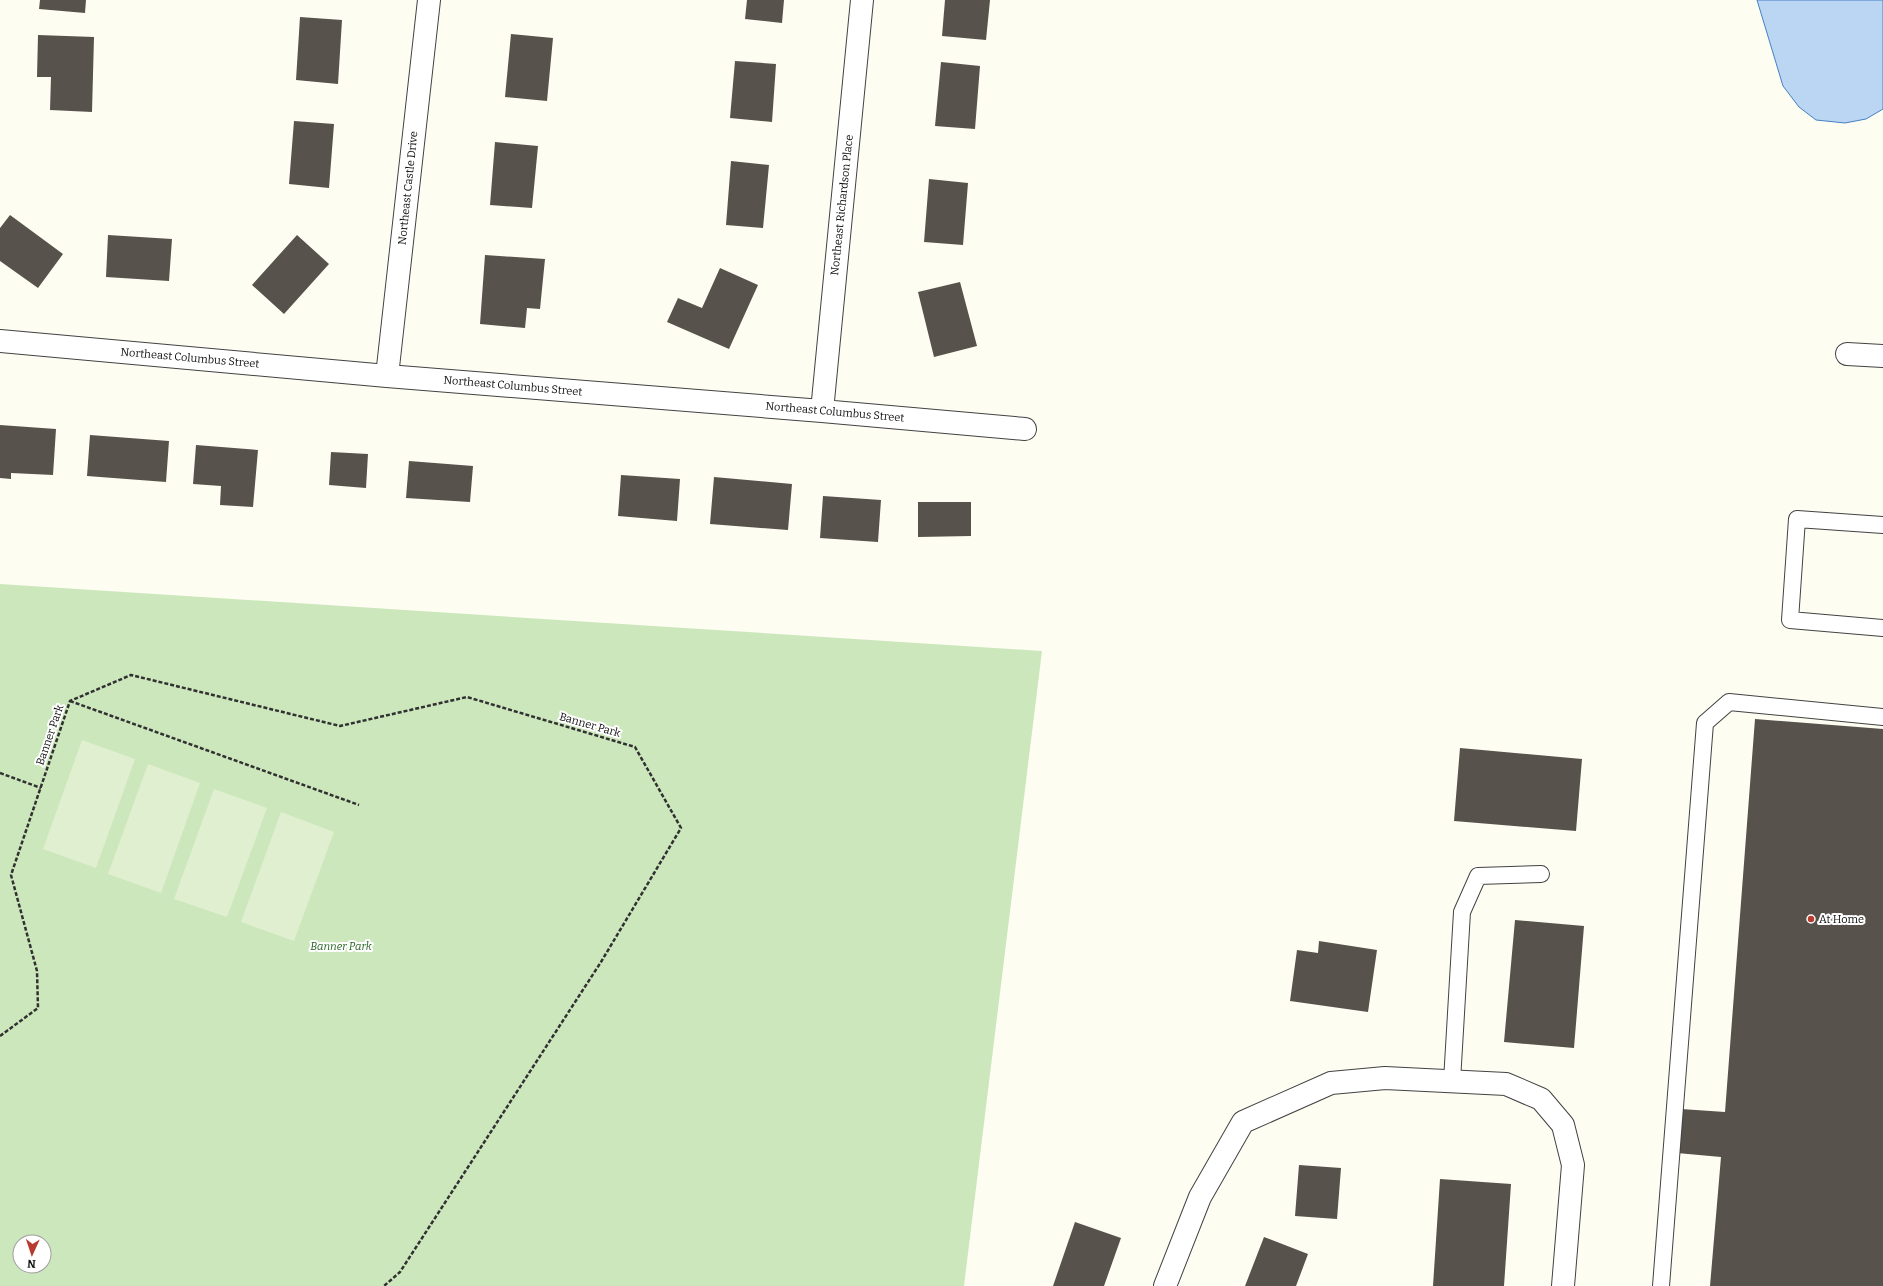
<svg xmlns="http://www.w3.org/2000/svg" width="1883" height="1286" font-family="Bitter,serif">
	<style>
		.green { fill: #cde7bd; fill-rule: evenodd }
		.pitch { fill: #dfefcf }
		.water { fill: #bad6f3; stroke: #4580c5 }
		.building { fill: #57524c }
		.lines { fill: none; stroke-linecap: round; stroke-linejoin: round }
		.lane-casing { stroke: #424242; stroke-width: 18 }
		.street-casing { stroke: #424242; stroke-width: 24 }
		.path { stroke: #313131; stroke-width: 2.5; stroke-dasharray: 4 2; stroke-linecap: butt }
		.lane { stroke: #fff; stroke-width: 16 }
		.street { stroke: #fff; stroke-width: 22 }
		.poi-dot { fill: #b73c2f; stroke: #fff; stroke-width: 1.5 }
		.labels { text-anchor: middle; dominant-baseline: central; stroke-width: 4; stroke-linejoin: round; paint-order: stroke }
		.street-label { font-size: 11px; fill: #0f0f0f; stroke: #fff }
		.poi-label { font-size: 11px; fill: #0f0f0f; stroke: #fff; text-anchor: start }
		.park-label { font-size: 11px; font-style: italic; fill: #276423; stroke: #fff }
	</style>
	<rect width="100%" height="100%" fill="#fefdf2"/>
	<!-- green -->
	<path class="green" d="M0,584L1042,651L964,1286H0ZM20,1242H44V1266H20Z"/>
	<!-- pitch -->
	<path class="pitch" d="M82,740L135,759L96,868L43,849Z
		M148,764L200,783L161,893L108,874Z
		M214,789L267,808L227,917L174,899Z
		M281,812L334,832L294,941L241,922Z"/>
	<!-- water -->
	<path class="water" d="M1757,0H1883V109L1866,119L1845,123L1816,120L1799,107L1783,86Z"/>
	<!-- building -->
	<path class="building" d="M40,0H86L85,13L39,9Z
		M747,0H784L782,23L745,19Z
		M945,0H990L986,40L942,36Z
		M300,17L342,20L338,84L296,80Z
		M511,34L553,38L547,101L505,97Z
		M38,35L94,37L92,112L50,110L51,77H37Z
		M735,61L776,64L772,122L730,118Z
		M941,62L980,66L975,129L935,126Z
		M294,121L334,124L329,188L289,184Z
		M495,142L538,146L532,208L490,205Z
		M731,161L769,165L763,228L726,225Z
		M929,179L968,183L963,245L924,242Z
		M10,215L63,254L38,288L0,261V228Z
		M108,235L172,239L169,281L106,277Z
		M297,235L329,264L284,314L252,285Z
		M485,255L545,259L540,309L527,308L525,328L480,324Z
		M720,268L758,285L729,349L667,322L678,298L702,308Z
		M960,282L977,346L934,357L918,292Z
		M0,425L56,429L53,475L11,473V479L0,478Z
		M90,435L169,441L166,482L87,476Z
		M196,445L258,450L253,507L220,505L221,486L193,484Z
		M331,452L368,454L366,488L329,485Z
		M409,461L473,466L470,502L406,498Z
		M621,475L680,479L677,521L618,516Z
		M714,477L792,484L788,530L710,524Z
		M823,496L881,500L878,542L820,538Z
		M918,502H971V536L918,537Z
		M1755,719L1883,729V1286H1710L1721,1157L1677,1153L1681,1109L1725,1112Z
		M1460,748L1582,759L1576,831L1454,821Z
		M1515,920L1584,926L1574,1048L1504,1042Z
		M1319,941L1377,950L1368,1012L1290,1001L1297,950L1318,953Z
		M1299,1165L1341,1168L1337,1219L1295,1216Z
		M1440,1179L1511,1184L1504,1286H1433Z
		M1075,1222L1121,1238L1104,1286H1053Z
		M1264,1237L1308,1254L1296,1286H1245Z"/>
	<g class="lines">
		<!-- lane casing -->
		<g class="lane-casing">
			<path id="lane" d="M1883,525L1797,519L1790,620L1883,628
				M1452,1081L1462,912L1478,876L1541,874
				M1661,1286L1705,723L1729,702L1883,717"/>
		</g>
		<!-- street casing -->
		<g class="street-casing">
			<path id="street" d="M0,341L387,376L822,411L1025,429
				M1847,354L1883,356
				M387,376L429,0
				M822,411L862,0
				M1165,1286L1200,1197L1243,1122L1331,1083L1385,1078L1506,1084L1541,1099L1563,1125L1573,1165L1563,1286"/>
		</g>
		<!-- path -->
		<path class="path" d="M70,701L359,805
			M0,773L41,788
			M0,1036L38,1008L37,971L11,875L70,701L131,675L340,726L467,697L635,747L681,828L601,962L400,1272L384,1286"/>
		<!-- lane -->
		<use href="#lane" class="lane"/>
		<!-- street -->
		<use href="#street" class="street"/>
	</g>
	<!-- markers -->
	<circle class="poi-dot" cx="1811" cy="919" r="4"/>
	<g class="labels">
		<!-- street labels -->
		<g class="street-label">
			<text transform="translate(408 188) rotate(-84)">Northeast Castle Drive</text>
			<text transform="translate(842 205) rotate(-84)">Northeast Richardson Place</text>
			<text transform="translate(190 358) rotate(5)">Northeast Columbus Street</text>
			<text transform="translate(513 386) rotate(5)">Northeast Columbus Street</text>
			<text transform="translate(835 412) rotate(5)">Northeast Columbus Street</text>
			<text transform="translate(590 725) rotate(16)">Banner Park</text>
			<text transform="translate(50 735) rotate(-71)">Banner Park</text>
		</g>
		<!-- poi labels -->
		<g class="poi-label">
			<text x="1819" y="919">At Home</text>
		</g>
		<!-- park labels -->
		<g class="park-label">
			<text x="341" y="946">Banner Park</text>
		</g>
	</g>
	<!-- north arrow -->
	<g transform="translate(32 1254) rotate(183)"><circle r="19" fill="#ffffff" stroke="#9f9f9f"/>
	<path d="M0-3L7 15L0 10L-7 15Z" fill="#b73c2f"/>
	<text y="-6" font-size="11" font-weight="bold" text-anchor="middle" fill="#0f0f0f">N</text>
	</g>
</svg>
